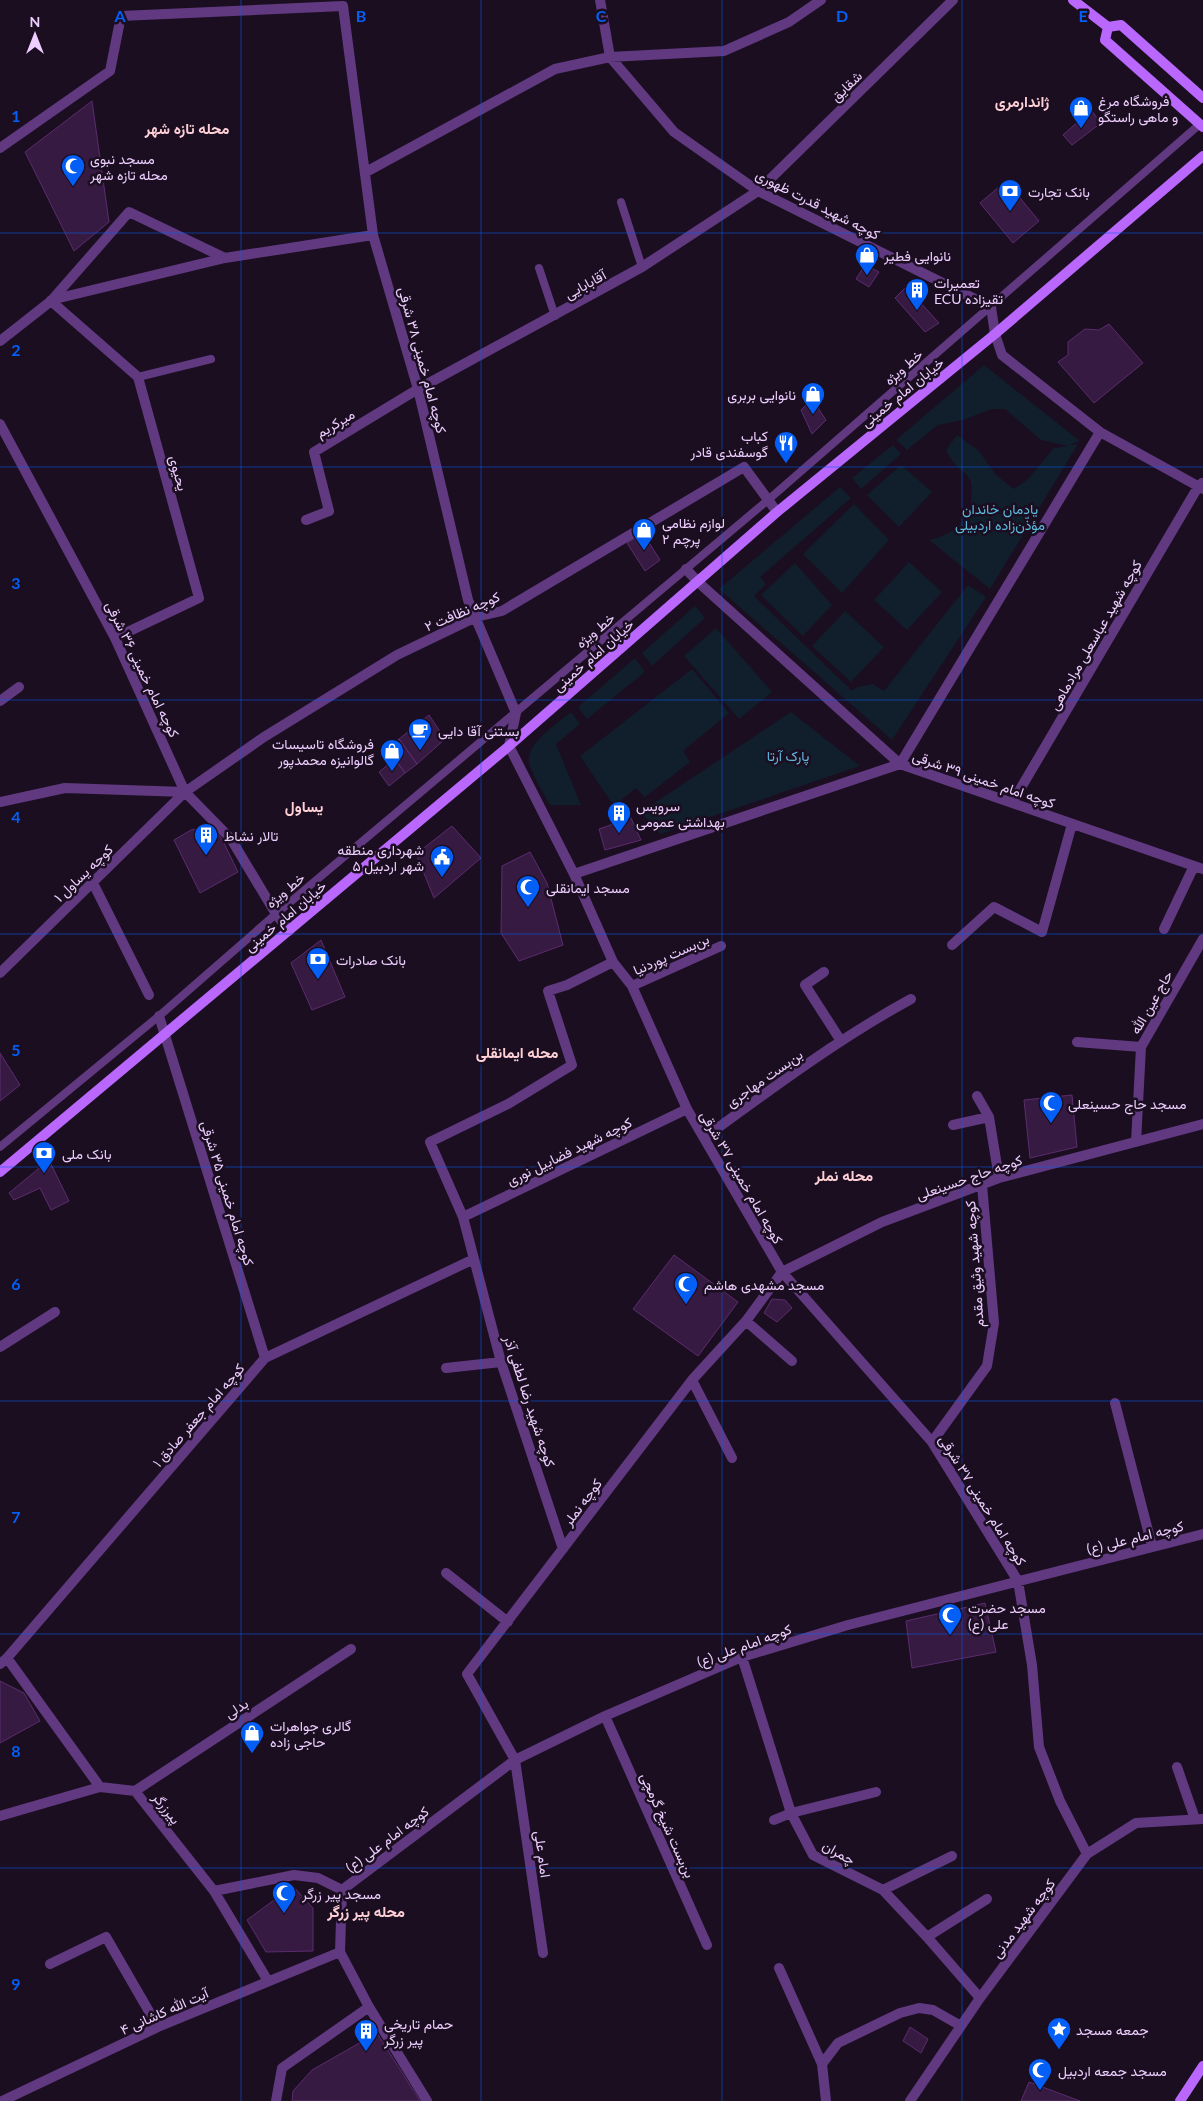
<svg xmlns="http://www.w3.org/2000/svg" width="1203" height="2101" font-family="Lato,Vazirmatn,sans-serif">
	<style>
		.green { fill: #111e2b }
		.building { fill: #371a42; stroke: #5b2c6e }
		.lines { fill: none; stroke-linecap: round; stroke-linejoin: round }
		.lane { stroke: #613980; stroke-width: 8 }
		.street { stroke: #613980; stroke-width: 10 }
		.secondary { stroke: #b967fd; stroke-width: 10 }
		.grid { fill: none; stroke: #035ff6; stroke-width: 1; stroke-opacity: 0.55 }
		.labels { text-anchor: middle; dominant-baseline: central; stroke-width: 5; stroke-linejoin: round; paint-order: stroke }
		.street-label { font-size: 14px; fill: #edcefe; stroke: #1b0e21 }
		.poi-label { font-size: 14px; fill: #edcefe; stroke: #1b0e21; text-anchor: start }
		.park-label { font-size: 14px; fill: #5cbadd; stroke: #1b0e21 }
		.neighbourhood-label { font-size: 15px; font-weight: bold; fill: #fed0d6; stroke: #1b0e21 }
		.grid-label { font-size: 16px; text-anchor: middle; font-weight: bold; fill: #035ff6; stroke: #1b0e21; stroke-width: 5; stroke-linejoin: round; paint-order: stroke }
	</style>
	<rect width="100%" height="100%" fill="#1b0e21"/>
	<!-- green -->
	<path class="green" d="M984,365L1080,441L1069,445L1078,444L990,589L929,540C952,534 968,525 971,500C972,494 972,486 970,480C966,472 959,470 954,463C951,459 948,454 946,450L957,435L979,451L996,475L1014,489L1028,479L1054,448L1068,446L1041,440L1005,409H992L963,420L938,425L907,450L896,440Z
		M893,445L901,454L861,489L852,478Z
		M901,465L932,492L899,527L867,495Z
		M840,487L851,498L760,577L766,584L754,596L852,691L857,687L873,684L884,691L968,585L986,597L892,740L719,589Z
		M854,504L889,540L842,593L803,554Z
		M909,562L942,592L907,630L874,600Z
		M795,563L832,605L803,636L761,595Z
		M695,606L705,618L652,666L642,653Z
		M845,611L884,647L851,682L812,646Z
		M716,628L772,692L739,719L684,656Z
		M635,658L645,672L587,719L578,707Z
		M692,669L729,713L683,751L690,762L645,797L636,788L614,806L580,756Z
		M571,712L580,724L556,744L581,805H550C544,794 532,775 529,763C525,744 558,723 571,712Z
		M791,712L860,766L660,834L641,812Z"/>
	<!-- building -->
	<path class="building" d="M92,101L109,222L74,251L25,152Z
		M1091,110L1101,123L1072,145L1063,135Z
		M1006,181L1039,221L1013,243L980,203Z
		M865,265L879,272L869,287L856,279Z
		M906,287L939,323L925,332L895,298Z
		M1109,324L1143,363L1094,403L1058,362L1068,355V342L1085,329L1099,330Z
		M812,399L826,420L812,434L801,410Z
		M643,533L660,560L645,571L627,543Z
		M429,715L445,739L417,764L399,739Z
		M399,739L417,764L405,773L387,748Z
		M395,759L405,773L389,786L379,772Z
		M631,818L641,840L605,850L599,829Z
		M452,826L481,858L434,898L416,854Z
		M204,828L215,831L222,839L238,872L200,893L174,840L191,830Z
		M530,852L547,883L563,945L519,961L501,933L502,866Z
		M321,940L345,997L312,1010L291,963Z
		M0,1053L20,1085L0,1101Z
		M1072,1095L1077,1147L1030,1158L1024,1100Z
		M49,1160L69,1201L51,1210L40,1188L14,1200L9,1193Z
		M674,1255L738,1302L698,1356L633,1309Z
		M772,1299L785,1300L792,1308L777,1322L764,1313Z
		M985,1603L996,1652L912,1668L906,1621Z
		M0,1681L24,1693L40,1721L0,1743Z
		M293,1886L313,1908V1951L266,1952L247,1920Z
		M910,2027L928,2039L921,2053L903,2041Z
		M377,2033L420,2101H292L293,2091L312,2070Z
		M1029,2082L1080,2101H1021Z"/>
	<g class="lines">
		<!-- lane -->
		<path class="lane" d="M621,202L642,267
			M539,268L555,316
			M138,377L211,359
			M0,1147L159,1016L276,914L768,500L1200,124"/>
		<!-- street -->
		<path class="street" d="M600,0L610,57L674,132L758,191L991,307L995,334L1002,355L1100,432L1203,489
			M0,148L110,71L121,16L343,6L373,235L418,389L468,600L516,713L509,746L574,874L613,962L632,986L687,1109L782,1272L932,1442L1018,1581L1032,1665L1039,1747L1060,1801L1087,1854
			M366,172L555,69L610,57L724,51L789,22L821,0
			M51,300L225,258
			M51,301L138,377L199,598L115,638
			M0,341L51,301L129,212L225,258L373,235
			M0,424L115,638L185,792L231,839L276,914L289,931
			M306,520L329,511L314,452L418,389L642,267L758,191L953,0
			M686,569L698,582L900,764L1203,869
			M0,701L19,687
			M0,802L65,788L185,792
			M1012,803L1198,487L1202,483
			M574,874L900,764L1100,432
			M93,883L149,995
			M1164,929L1194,866
			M952,945L994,907L1042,932L1072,824
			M824,972L805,985L841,1041
			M0,973L185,792L264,737L397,655L476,617L502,611L744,467L777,512
			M632,986L721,946
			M159,1016L265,1358
			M1077,1042L1141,1047
			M977,1096L989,1117L999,1178
			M953,1125L989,1117
			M704,1138C771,1089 838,1039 911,999
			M1136,1142L1141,1047L1203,939
			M463,1217L687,1109
			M746,1321L792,1361
			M0,1347L55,1312
			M446,1368L501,1362
			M692,1380L732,1458
			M1115,1403L1152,1546
			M932,1442L987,1366L994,1323L982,1185
			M563,1549L501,1362L463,1217L430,1142L508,1104L572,1065L548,991L567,985L613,962
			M446,1573L508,1622
			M742,1657L791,1813L813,1855L883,1890L927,1937L980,1998
			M7,1658L100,1787L135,1791L214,1891L294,1875L318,1878L342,1890
			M0,1664L7,1658L265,1358L474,1259
			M605,1716L707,1945
			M1177,1767L1195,1819
			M135,1791L351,1649
			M0,1816L100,1787
			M774,1820L791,1813L876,1792
			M342,1890L515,1760L605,1716L742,1657L848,1625L1203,1534
			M342,1890L340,1952L369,2007L427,2101
			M883,1890L952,1856
			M214,1891L268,1981
			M927,1937L987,1899
			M543,1953L515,1760L467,1674L692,1380L746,1321L782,1272L882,1222L999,1178L1203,1124
			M50,1964L106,1937L158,2027
			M779,1968L822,2064
			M2,2101L158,2027L340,1952
			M276,2101L282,2068L369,2007
			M826,2101L822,2064L838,2043L900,2013L919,2008L933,2010L961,2026
			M910,2101L980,1998L1087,1854L1136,1823L1203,1819"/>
		<!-- secondary -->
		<path class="secondary" d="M1073,0L1108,27L1121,25L1203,98
			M1108,27L1105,40L1203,127
			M0,1172L509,746L777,512L995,334L1203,156
			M1180,2101L1203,2066"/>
	</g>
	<!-- grid -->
	<path class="grid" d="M241,0V2101M481,0V2101M722,0V2101M962,0V2101M0,233H1203M0,467H1203M0,700H1203M0,934H1203M0,1167H1203M0,1401H1203M0,1634H1203M0,1868H1203"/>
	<!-- icons -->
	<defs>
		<g id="shop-pin" transform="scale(1.25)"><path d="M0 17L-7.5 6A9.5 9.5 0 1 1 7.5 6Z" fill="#035ff6" stroke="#1b0e21"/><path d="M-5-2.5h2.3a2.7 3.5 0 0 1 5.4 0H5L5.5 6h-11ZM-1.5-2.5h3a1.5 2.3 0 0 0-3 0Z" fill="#fff"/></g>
		<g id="mosque-pin" transform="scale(1.25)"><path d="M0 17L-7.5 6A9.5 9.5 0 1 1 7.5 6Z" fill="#035ff6" stroke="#1b0e21"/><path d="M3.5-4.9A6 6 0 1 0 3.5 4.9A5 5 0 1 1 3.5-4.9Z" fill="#fff"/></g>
		<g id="bank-pin" transform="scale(1.25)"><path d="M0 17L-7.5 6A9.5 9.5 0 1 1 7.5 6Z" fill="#035ff6" stroke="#1b0e21"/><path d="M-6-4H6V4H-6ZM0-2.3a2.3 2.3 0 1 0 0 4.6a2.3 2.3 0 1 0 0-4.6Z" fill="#fff"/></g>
		<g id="building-pin" transform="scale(1.25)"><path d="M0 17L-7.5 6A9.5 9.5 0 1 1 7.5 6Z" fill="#035ff6" stroke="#1b0e21"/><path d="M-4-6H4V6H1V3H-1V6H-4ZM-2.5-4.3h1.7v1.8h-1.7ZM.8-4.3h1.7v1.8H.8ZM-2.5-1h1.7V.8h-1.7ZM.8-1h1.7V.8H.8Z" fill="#fff"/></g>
		<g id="restaurant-pin" transform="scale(1.25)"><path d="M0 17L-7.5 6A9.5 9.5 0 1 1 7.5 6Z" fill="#035ff6" stroke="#1b0e21"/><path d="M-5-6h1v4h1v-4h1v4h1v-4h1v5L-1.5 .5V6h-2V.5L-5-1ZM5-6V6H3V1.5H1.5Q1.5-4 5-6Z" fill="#fff"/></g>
		<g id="cafe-pin" transform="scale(1.25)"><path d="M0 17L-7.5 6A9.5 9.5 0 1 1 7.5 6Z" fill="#035ff6" stroke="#1b0e21"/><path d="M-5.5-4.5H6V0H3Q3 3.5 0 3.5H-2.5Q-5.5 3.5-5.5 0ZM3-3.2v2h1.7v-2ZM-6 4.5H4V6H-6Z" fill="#fff"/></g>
		<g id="civic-pin" transform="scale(1.25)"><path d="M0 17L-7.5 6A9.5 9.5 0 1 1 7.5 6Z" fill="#035ff6" stroke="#1b0e21"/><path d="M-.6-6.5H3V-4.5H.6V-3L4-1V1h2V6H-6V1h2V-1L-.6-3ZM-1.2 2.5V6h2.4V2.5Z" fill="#fff"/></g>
		<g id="sight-pin" transform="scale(1.25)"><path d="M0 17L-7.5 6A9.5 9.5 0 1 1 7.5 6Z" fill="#035ff6" stroke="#1b0e21"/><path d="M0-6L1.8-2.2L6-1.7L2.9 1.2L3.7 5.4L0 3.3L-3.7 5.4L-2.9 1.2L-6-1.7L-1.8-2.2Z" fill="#fff"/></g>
	</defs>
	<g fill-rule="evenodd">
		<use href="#shop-pin" x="1081" y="108"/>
		<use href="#mosque-pin" x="73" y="166"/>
		<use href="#bank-pin" x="1010" y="191"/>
		<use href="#shop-pin" x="867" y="255"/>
		<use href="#building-pin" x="917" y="290"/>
		<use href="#shop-pin" x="813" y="394"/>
		<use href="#restaurant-pin" x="786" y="443"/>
		<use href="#shop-pin" x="644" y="530"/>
		<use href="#cafe-pin" x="420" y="730"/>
		<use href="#shop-pin" x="392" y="751"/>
		<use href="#building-pin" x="619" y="813"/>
		<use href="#building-pin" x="206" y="835"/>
		<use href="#civic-pin" x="442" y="857"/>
		<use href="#mosque-pin" x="528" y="887"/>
		<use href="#bank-pin" x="318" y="959"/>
		<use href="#mosque-pin" x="1051" y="1103"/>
		<use href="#bank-pin" x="44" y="1153"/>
		<use href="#mosque-pin" x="686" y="1284"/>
		<use href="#mosque-pin" x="950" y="1615"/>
		<use href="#shop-pin" x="252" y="1733"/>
		<use href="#mosque-pin" x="284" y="1893"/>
		<use href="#sight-pin" x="1059" y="2029"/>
		<use href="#building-pin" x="366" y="2031"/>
		<use href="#mosque-pin" x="1040" y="2070"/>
	</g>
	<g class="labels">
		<!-- street labels -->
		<g class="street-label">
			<text transform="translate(846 86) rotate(-44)">شقایق</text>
			<text transform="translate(818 204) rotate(27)">کوچه شهید قدرت ظهوری</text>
			<text transform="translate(585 284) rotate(-29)">آقابابایی</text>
			<text transform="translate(423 360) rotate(75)">کوچه امام خمینی ۳۸ شرقی</text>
			<text transform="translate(903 367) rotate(-41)">خط ویژه</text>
			<text transform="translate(902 392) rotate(-39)">خیابان امام خمینی</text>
			<text transform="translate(335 423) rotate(-31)">میرکریم</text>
			<text transform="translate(179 473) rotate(75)">یحیوی</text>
			<text transform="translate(462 611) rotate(-23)">کوچه نظافت ۲</text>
			<text transform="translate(595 630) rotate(-40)">خط ویژه</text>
			<text transform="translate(1095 635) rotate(-60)">کوچه شهید عباسعلی مرادماهی</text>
			<text transform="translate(593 655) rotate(-41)">خیابان امام خمینی</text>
			<text transform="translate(143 669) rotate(64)">کوچه امام خمینی ۳۶ شرقی</text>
			<text transform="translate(984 779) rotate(19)">کوچه امام خمینی ۳۹ شرقی</text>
			<text transform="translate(83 873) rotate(-44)">کوچه یساول ۱</text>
			<text transform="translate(285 890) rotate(-40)">خط ویژه</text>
			<text transform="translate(285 916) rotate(-40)">خیابان امام خمینی</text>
			<text transform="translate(671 954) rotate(-24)">بن‌بست پوردنیا</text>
			<text transform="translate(1151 1002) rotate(-60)">حاج عین الله</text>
			<text transform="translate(764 1078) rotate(-35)">بن‌بست مهاجری</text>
			<text transform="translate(569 1151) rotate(-26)">کوچه شهید فضاییل نوری</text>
			<text transform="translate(742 1177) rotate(60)">کوچه امام خمینی ۳۷ شرقی</text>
			<text transform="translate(969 1177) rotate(-19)">کوچه حاج حسینعلی</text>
			<text transform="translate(228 1193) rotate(73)">کوچه امام خمینی ۳۵ شرقی</text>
			<text transform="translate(974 1264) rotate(-94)">کوچه شهید وثیق مقدم</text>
			<text transform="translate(530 1401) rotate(72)">کوچه شهید رضا لطفی آذر</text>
			<text transform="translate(198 1415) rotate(-49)">کوچه امام جعفر صادق ۱</text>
			<text transform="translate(983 1500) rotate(58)">کوچه امام خمینی ۳۷ شرقی</text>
			<text transform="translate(582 1502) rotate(-53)">کوچه نملر</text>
			<text transform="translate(1135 1537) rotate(-14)">کوچه امام علی (ع)</text>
			<text transform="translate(744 1645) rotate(-20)">کوچه امام علی (ع)</text>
			<text transform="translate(236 1708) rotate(-33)">بدلی</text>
			<text transform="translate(167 1808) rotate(52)">پیرزرگر</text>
			<text transform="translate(668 1825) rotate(66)">بن‌بست شیخ گرمچی</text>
			<text transform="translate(387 1839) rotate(-37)">کوچه امام علی (ع)</text>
			<text transform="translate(839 1852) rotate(29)">چمران</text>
			<text transform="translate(543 1854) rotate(82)">امام علی</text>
			<text transform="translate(1023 1918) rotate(-53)">کوچه شهید مدنی</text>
			<text transform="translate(164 2011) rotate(-24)">آیت الله کاشانی ۴</text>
		</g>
		<!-- poi labels -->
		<g class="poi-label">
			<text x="1098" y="100">فروشگاه مرغ<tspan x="1098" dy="16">و ماهی راستگو</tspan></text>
			<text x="90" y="158">مسجد نبوی<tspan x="90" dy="16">محله تازه شهر</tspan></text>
			<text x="1028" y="191">بانک تجارت</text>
			<text x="884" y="255">نانوایی فطیر</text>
			<text x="934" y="282">تعمیرات<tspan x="934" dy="16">ECU تقیزاده</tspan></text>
			<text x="796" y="394" text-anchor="end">نانوایی بربری</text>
			<text x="768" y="435" text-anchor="end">کباب<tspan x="768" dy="16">گوسفندی قادر</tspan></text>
			<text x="662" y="522">لوازم نظامی<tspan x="662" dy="16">پرچم ۲</tspan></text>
			<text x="438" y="730">بستنی آقا دایی</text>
			<text x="374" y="743" text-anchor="end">فروشگاه تاسیسات<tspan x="374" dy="16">گالوانیزه محمدپور</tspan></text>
			<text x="636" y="805">سرویس<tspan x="636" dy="16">بهداشتی عمومی</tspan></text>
			<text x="224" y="835">تالار نشاط</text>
			<text x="424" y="849" text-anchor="end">شهرداری منطقه<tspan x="424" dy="16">۵ شهر اردبیل</tspan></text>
			<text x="546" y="887">مسجد ایمانقلی</text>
			<text x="336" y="959">بانک صادرات</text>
			<text x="1068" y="1103">مسجد حاج حسینعلی</text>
			<text x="62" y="1153">بانک ملی</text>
			<text x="704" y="1284">مسجد مشهدی هاشم</text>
			<text x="968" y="1607">مسجد حضرت<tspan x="968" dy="16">علی (ع)</tspan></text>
			<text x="270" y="1725">گالری جواهرات<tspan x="270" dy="16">حاجی زاده</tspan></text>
			<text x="302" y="1893">مسجد پیر زرگر</text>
			<text x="384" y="2023">حمام تاریخی<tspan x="384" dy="16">پیر زرگر</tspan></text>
			<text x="1076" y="2029">جمعه مسجد</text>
			<text x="1058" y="2070">مسجد جمعه اردبیل</text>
		</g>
		<!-- park labels -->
		<g class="park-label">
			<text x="1000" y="508">یادمان خاندان<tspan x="1000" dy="16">مؤذّن‌زاده اردبیلی</tspan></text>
			<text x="788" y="755">پارک آرتا</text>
		</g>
		<!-- neighbourhood labels -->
		<g class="neighbourhood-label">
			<text x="1022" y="101">ژاندارمری</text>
			<text x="187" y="128">محله تازه شهر</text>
			<text x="304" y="806">یساول</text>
			<text x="517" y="1052">محله ایمانقلی</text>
			<text x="844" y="1175">محله نملر</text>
			<text x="366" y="1911">محله پیر زرگر</text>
		</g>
	</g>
	<g class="grid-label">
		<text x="120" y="22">A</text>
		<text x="361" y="22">B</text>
		<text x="601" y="22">C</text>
		<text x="842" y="22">D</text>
		<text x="1083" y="22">E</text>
		<text x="16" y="122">1</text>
		<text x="16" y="356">2</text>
		<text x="16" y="589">3</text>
		<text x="16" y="823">4</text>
		<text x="16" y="1056">5</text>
		<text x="16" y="1290">6</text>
		<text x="16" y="1523">7</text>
		<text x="16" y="1757">8</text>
		<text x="16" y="1990">9</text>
	</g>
	<!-- north arrow -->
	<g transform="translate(35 35)" stroke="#1b0e21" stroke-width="4" paint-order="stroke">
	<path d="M0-4L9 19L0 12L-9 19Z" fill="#edcefe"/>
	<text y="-8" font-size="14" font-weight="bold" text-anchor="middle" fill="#edcefe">N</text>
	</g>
</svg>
